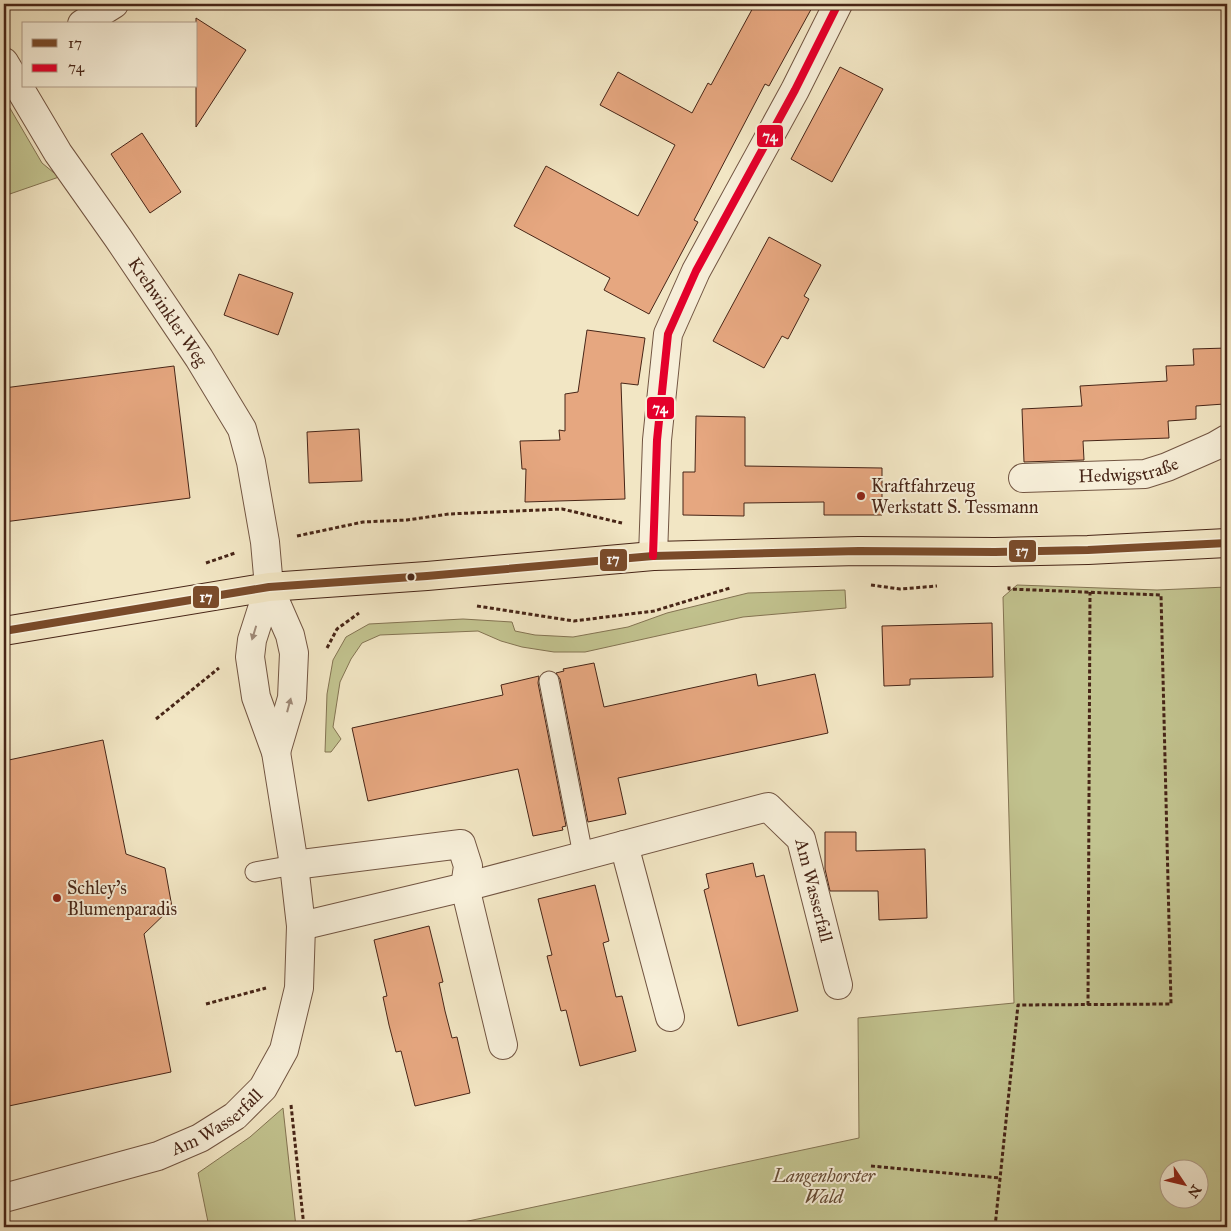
<svg xmlns="http://www.w3.org/2000/svg" width="1231" height="1231" font-family="'IM FELL Great Primer',serif">
	<style>
		.green { fill: #c2c38f; stroke: #847453; fill-rule: evenodd }
		.building { fill: #e6a780; stroke: #472517 }
		.lines { fill: none; stroke-linecap: round; stroke-linejoin: round }
		.service-casing { stroke: #725542; stroke-width: 21 }
		.minor-casing { stroke: #725542; stroke-width: 30 }
		.primary-casing { stroke: #472517; stroke-width: 30 }
		.path { stroke: #472517; stroke-width: 3; stroke-dasharray: 4 2.5; stroke-linecap: butt }
		.service { stroke: #f7efd9; stroke-width: 19 }
		.minor { stroke: #f7efd9; stroke-width: 28 }
		.primary { stroke: #f2e6c4; stroke-width: 28 }
		.bus-1-casing { stroke: #f7efd9; stroke-width: 11 }
		.bus-2-casing { stroke: #f7efd9; stroke-width: 11 }
		.bus-1 { stroke: #7a4b2a; stroke-width: 8 }
		.bus-2 { stroke: #e4002b; stroke-width: 8 }
		.oneway { fill: #9f8a78 }
		.poi-dot { fill: #8f2418; stroke: #f7efd9; stroke-width: 2 }
		.bus-dot { fill: #472517; stroke: #f7efd9; stroke-width: 2 }
		.labels { text-anchor: middle; dominant-baseline: central; stroke-width: 4; stroke-linejoin: round; paint-order: stroke }
		.street-label { font-size: 18px; fill: #472517; stroke: #f7efd9 }
		.poi-label { font-size: 18px; fill: #472517; stroke: #f7efd9; text-anchor: start }
		.park-label { font-size: 18px; font-style: italic; fill: #664c35; stroke: #f7efd9 }
		.line-badge { stroke: #f7efd9; stroke-width: 2 }
		.badge-label { font-size: 14px; text-anchor: middle; font-weight: bold; fill: #fff }
	</style>
	<rect width="100%" height="100%" fill="#f2e6c4"/>
	<filter id="stains"><feTurbulence type="fractalNoise" baseFrequency=".004" numOctaves="4"/><feColorMatrix values="0 0 0 0 .2 0 0 0 0 .09 0 0 0 0 .02 0 0 0 .5 -.17"/></filter>
	<radialGradient id="worn" r=".72"><stop offset=".6" stop-color="#630" stop-opacity="0"/><stop offset="1" stop-color="#630" stop-opacity=".3"/></radialGradient>
	<!-- green -->
	<path class="green" d="M4,98L42,163L59,177L4,196Z
		M1017,585L1157,590L1227,587V1227H440L859,1138L858,1018L1014,1003L1003,597ZM1168,1168H1198V1198H1168Z
		M845,590L846,608L743,617L585,652H554L522,647L501,641L478,631L380,635L362,643L351,659L340,682L333,727L341,739L331,752H325L327,694L333,660L346,637L369,624L463,619L512,622L515,631L535,635L573,637L628,627L667,613L748,593Z
		M283,1108L296,1227H209L198,1173L250,1137Z"/>
	<!-- building -->
	<path class="building" d="M755,4H814L769,86L765,84L694,220L698,222L649,314L604,290L610,278L514,226L546,166L638,216L675,145L600,105L618,72L692,113L708,83L711,85Z
		M196,18L246,50L196,127Z
		M840,67L883,89L832,182L791,159Z
		M142,133L181,192L150,213L111,154Z
		M769,237L821,265L804,296L809,299L788,339L782,336L764,368L713,341Z
		M239,274L293,293L278,335L224,315Z
		M587,330L645,338L638,385L621,383L625,499L525,502L526,469H522L520,441L560,440L559,430L565,431V394L578,392Z
		M1227,348V387H1223L1224,404L1196,406V419L1168,421L1169,438L1083,441L1084,460L1024,462L1022,409L1082,406L1080,386L1167,381L1166,366L1194,365L1193,349Z
		M174,366L190,498L4,522V388Z
		M696,416L745,417V466L882,468V515H824V502L744,503V516L683,515V472H695Z
		M359,429L362,481L309,483L307,432Z
		M992,623L993,677L910,679V685L884,686L882,626Z
		M594,663L604,707L756,674L758,686L815,674L828,733L618,778L626,814L588,822L560,679L556,673L564,671L563,669Z
		M539,676L538,683L566,826L562,827L563,830L533,836L518,769L368,801L352,728L503,695L501,685Z
		M103,740L126,854L165,868L172,907L144,934L171,1072L4,1107V761Z
		M825,832H856V851L925,849L927,918L879,920L878,891H830L825,869Z
		M753,863L756,877L764,875L798,1011L738,1026L704,890L709,888L706,874Z
		M595,885L609,941L603,943L616,997L622,996L636,1051L580,1066L566,1010L561,1011L547,956L552,955L538,899Z
		M429,926L443,982L439,983L445,1011L452,1038L457,1037L470,1093L415,1106L401,1051L396,1052L389,1025L383,997L387,996L374,940Z"/>
	<g class="lines">
		<!-- service casing -->
		<g class="service-casing">
			<path id="service" d="M549,681L583,855
				M255,872L294,865"/>
		</g>
		<!-- minor casing -->
		<g class="minor-casing">
			<g id="minor">
				<path d="M82,24L114,4"/>
				<path id="s1" d="M4,62L58,153L118,238L199,358L242,429L251,462L265,542L269,587L290,635L294,653L292,698L276,752"/>
				<path id="s2" d="M1023,478L1145,474L1167,467L1215,446L1227,439"/>
				<path d="M653,556L657,440L668,334L696,271L795,90L838,4"/>
				<path d="M624,845L670,1017"/>
				<path d="M294,865L461,844L468,866L465,887L503,1045"/>
				<path id="s3" d="M301,926L465,887L768,807L801,839L838,985"/>
				<path id="s4" d="M4,1198L158,1156L200,1138L235,1116L263,1088L284,1050L299,988L301,926L294,865L276,752L256,697L250,657L252,640L269,587"/>
			</g>
		</g>
		<!-- primary casing -->
		<g class="primary-casing">
			<path id="primary" d="M4,631L269,587L427,576L653,556L859,551L995,552L1088,550L1227,543"/>
		</g>
		<!-- path -->
		<path class="path" d="M297,536L363,522L407,520L449,514L562,509L622,523
			M206,563L235,553
			M871,585L900,589L937,586
			M477,606L574,621L654,611L730,588
			M327,648L337,629L359,613
			M156,719L219,668
			M206,1004L266,988
			M1088,1005L1090,592
			M291,1105L304,1227
			M871,1166L1000,1178
			M995,1227L1018,1005L1171,1004L1161,595L1009,589V584"/>
		<!-- service -->
		<use href="#service" class="service"/>
		<!-- minor -->
		<use href="#minor" class="minor"/>
		<!-- primary -->
		<use href="#primary" class="primary"/>
		<!-- bus-1 casing -->
		<g class="bus-1-casing">
			<path id="bus-1" d="M4,631L269,587L427,576L653,556L859,551L995,552L1088,550L1227,543"/>
		</g>
		<!-- bus-2 casing -->
		<g class="bus-2-casing">
			<path id="bus-2" d="M653,556L657,440L668,334L696,271L795,90L838,4"/>
		</g>
		<!-- bus-1 -->
		<use href="#bus-1" class="bus-1"/>
		<!-- bus-2 -->
		<use href="#bus-2" class="bus-2"/>
	</g>
	<!-- one-way arrows -->
	<defs><path id="oneway-solid" d="M-6-.8H1V-3.2L6.5 0L1 3.2V.8H-6Z" transform="scale(1.25)"/></defs>
	<g class="oneway">
		<use href="#oneway-solid" transform="translate(254 633) rotate(107)"/>
		<use href="#oneway-solid" transform="translate(289 705) rotate(-75)"/>
	</g>
	<!-- markers -->
	<g class="poi-dot">
		<circle cx="861" cy="496" r="5"/>
		<circle cx="57" cy="898" r="5"/>
	</g>
	<circle class="bus-dot" cx="411" cy="577" r="4.5"/>
	<g class="labels">
		<!-- street labels -->
		<g class="street-label">
			<text stroke="none"><textPath href="#s1" startOffset="299">Krehwinkler Weg</textPath></text>
			<text stroke="none"><textPath href="#s2" startOffset="106">Hedwigstraße</textPath></text>
			<text stroke="none"><textPath href="#s3" startOffset="581">Am Wasserfall</textPath></text>
			<text stroke="none"><textPath href="#s4" startOffset="228">Am Wasserfall</textPath></text>
		</g>
		<!-- poi labels -->
		<g class="poi-label">
			<text x="871" y="486">Kraftfahrzeug<tspan x="871" dy="21">Werkstatt S. Tessmann</tspan></text>
			<text x="67" y="888">Schley's<tspan x="67" dy="21">Blumenparadis</tspan></text>
		</g>
		<!-- park labels -->
		<g class="park-label">
			<text x="824" y="1176">Langenhorster<tspan x="824" dy="21">Wald</tspan></text>
		</g>
	</g>
	<g class="line-badge">
		<rect x="756" y="124" width="28" height="24" rx="5" fill="#e4002b"/>
		<rect x="646" y="396" width="29" height="24" rx="5" fill="#e4002b"/>
		<rect x="1008" y="539" width="29" height="24" rx="5" fill="#7a4b2a"/>
		<rect x="599" y="548" width="29" height="24" rx="5" fill="#7a4b2a"/>
		<rect x="192" y="585" width="28" height="24" rx="5" fill="#7a4b2a"/>
	</g>
	<g class="badge-label">
		<text x="770" y="141">74</text>
		<text x="660" y="413">74</text>
		<text x="1022" y="556">17</text>
		<text x="613" y="564">17</text>
		<text x="206" y="602">17</text>
	</g>
	<!-- margin -->
	<rect width="1231" height="1231" fill="none" stroke="#f2e6c4" stroke-width="20"/>
	<rect x="5" y="5" width="1221" height="1221" fill="none" stroke="#472517" stroke-width="2.5"/>
	<rect x="10" y="10" width="1211" height="1211" fill="none" stroke="#472517"/>
	<!-- legend -->
	<rect x="22" y="22" width="175" height="65" fill="#f7efd9" stroke="#b19e8b"/>
	<rect x="32" y="39" width="25" height="8" fill="#7a4b2a" stroke="#b19e8b"/>
	<text x="68" y="48" font-size="15" fill="#472517">17</text>
	<rect x="32" y="64" width="25" height="8" fill="#e4002b" stroke="#b19e8b"/>
	<text x="68" y="72" font-size="15" fill="#472517">74</text>
	<!-- north arrow -->
	<g transform="translate(1184 1184) rotate(125)"><circle r="24" fill="#f7efd9" stroke="#b19e8b"/>
	<path d="M0-4L9 19L0 12L-9 19Z" fill="#8f2418"/>
	<text y="-8" font-size="14" font-weight="bold" text-anchor="middle" fill="#472517">N</text>
	</g>
	<rect width="100%" height="100%" filter="url(#stains)"/>
	<rect width="100%" height="100%" fill="url(#worn)"/>
</svg>
